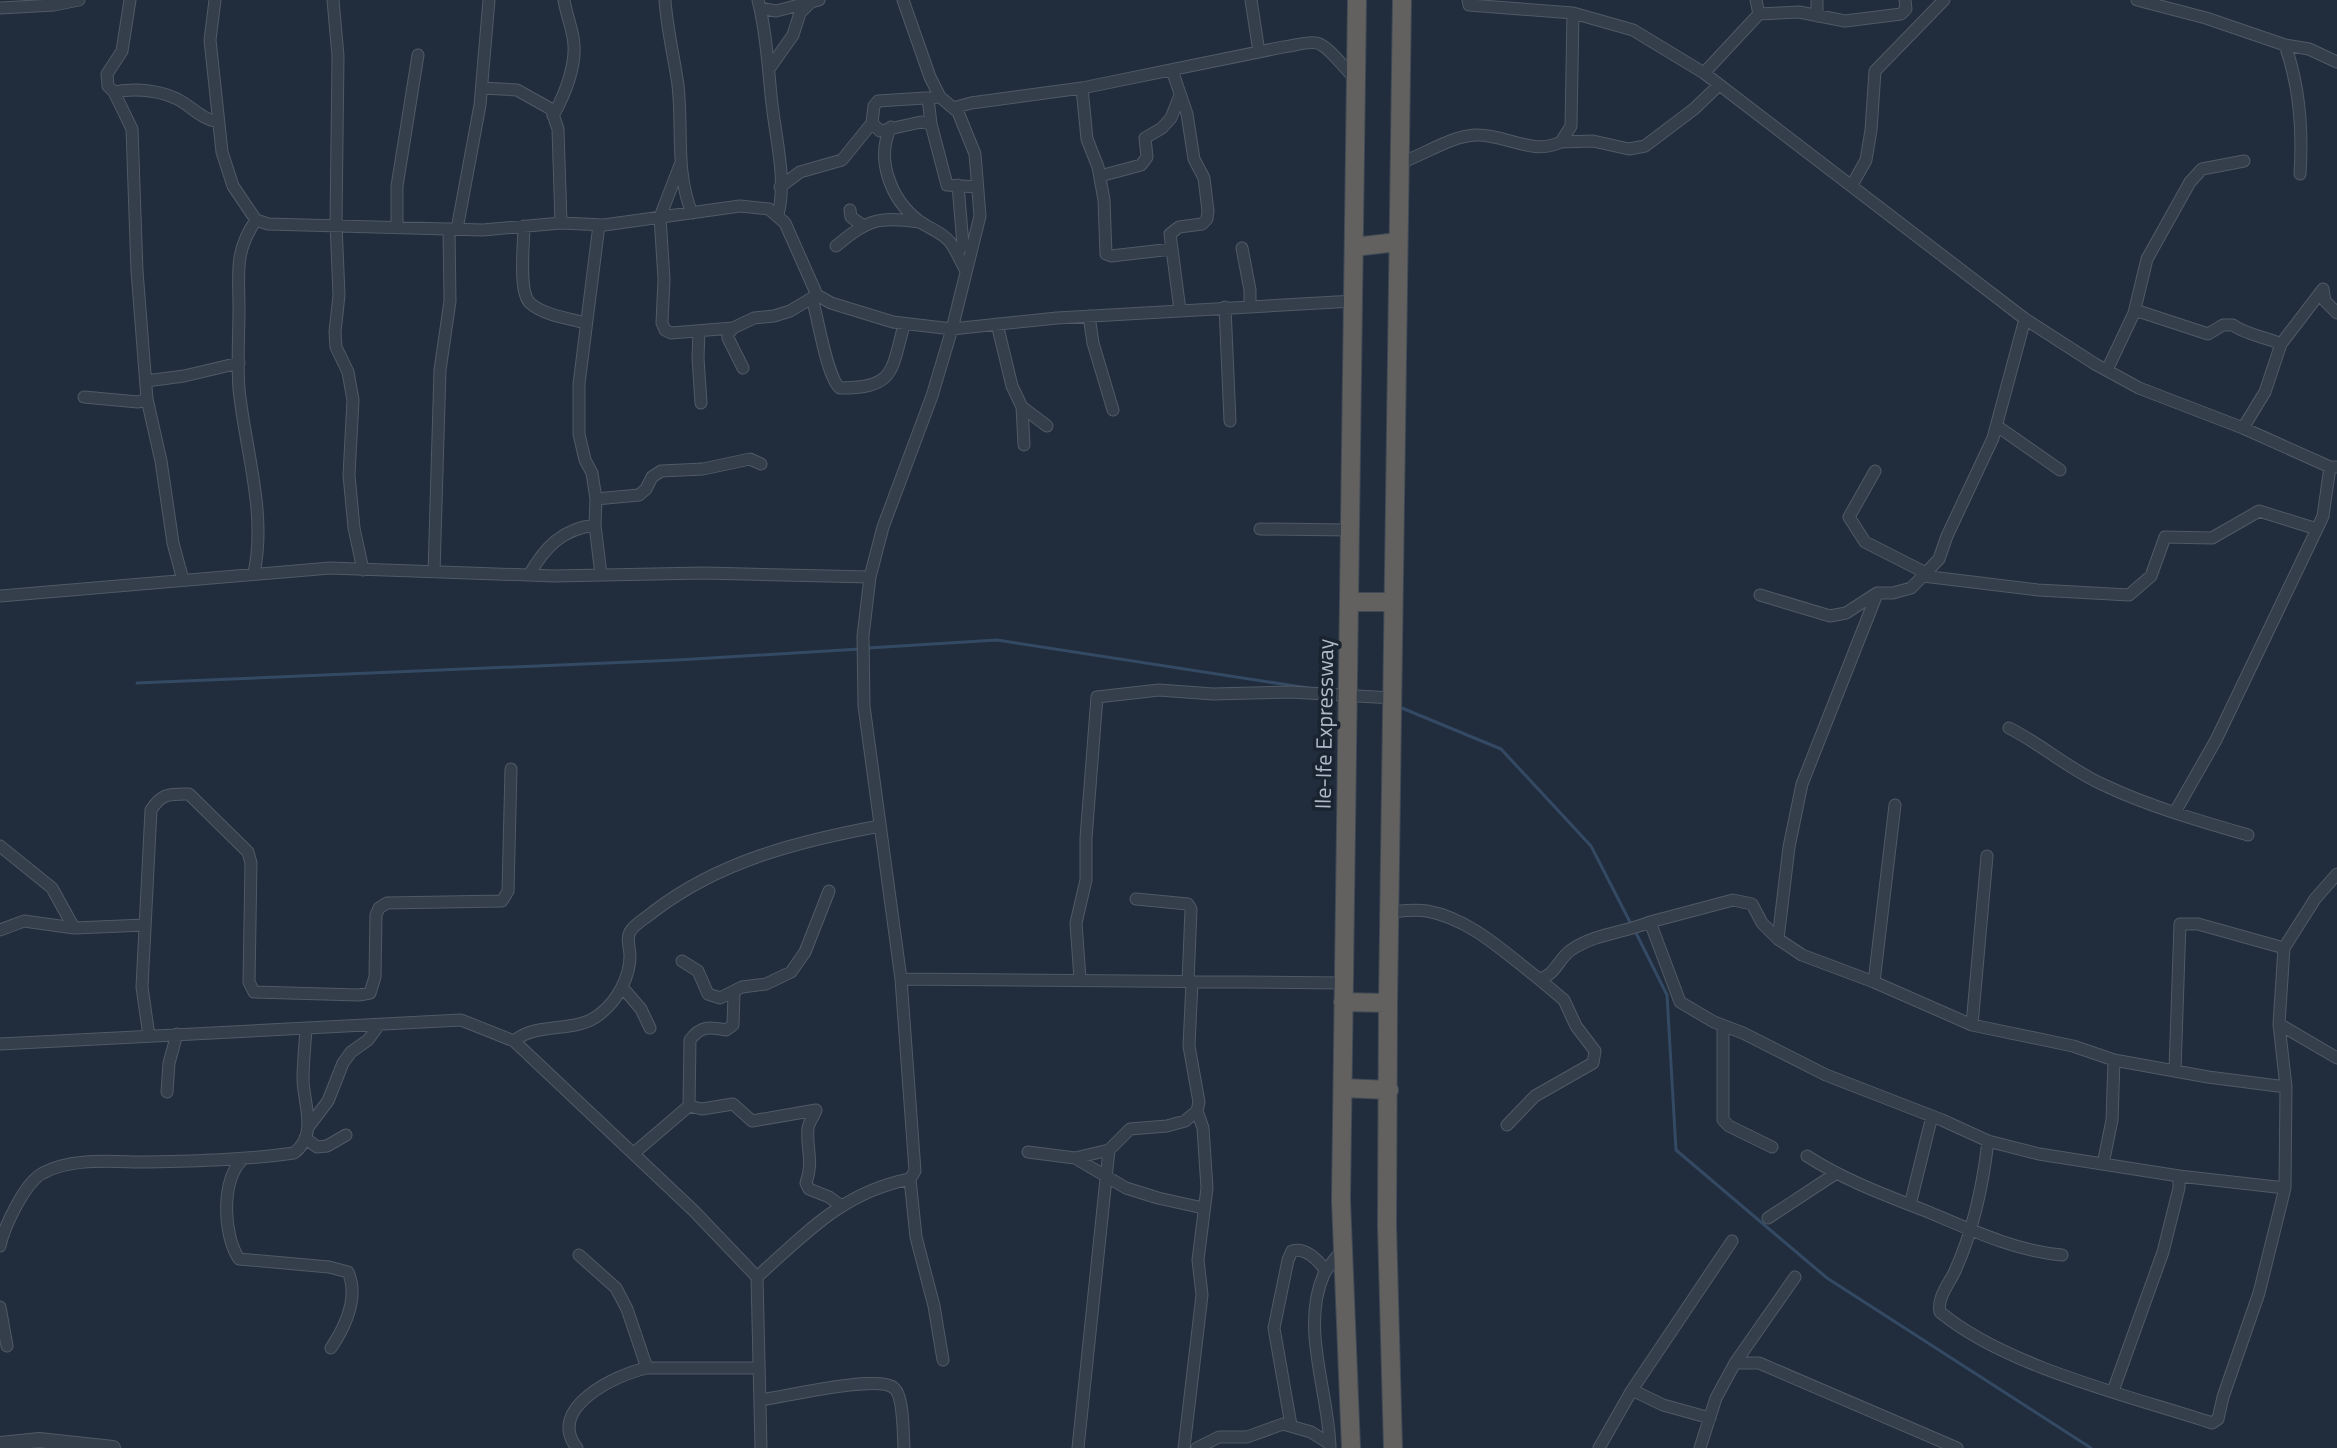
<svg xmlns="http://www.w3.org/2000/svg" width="2337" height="1448" font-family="'Titillium Web',sans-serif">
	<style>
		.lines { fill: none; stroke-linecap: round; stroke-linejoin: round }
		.stream { stroke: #344a64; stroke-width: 3 }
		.minor-casing { stroke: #505a66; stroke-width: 13 }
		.tertiary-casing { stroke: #505a66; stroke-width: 16 }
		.trunk-casing { stroke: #404a56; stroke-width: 20 }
		.minor { stroke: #353f4c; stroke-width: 11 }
		.tertiary { stroke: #353f4c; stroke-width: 14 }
		.trunk { stroke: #62615f; stroke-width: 18 }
		.labels { text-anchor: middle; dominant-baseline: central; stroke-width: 7; stroke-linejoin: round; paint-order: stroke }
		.street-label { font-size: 22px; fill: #b0bac8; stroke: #1a2430 }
	</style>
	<rect width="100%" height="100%" fill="#212d3c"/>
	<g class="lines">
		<!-- stream -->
		<path class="stream" d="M868,648L997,640L1308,688
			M137,683L677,660L860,649
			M1397,706L1501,749L1591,846L1631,924
			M1635,931L1667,995L1676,1150L1827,1278L2091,1448"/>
		<!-- minor casing -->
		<g class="minor-casing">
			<path id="minor" d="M130,0L122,51L107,74L108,86L114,92L132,129L137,271L147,399L161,461L173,543L183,580
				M215,0L210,40L222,152L233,186L256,220L268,224L483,230L561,223L604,225L740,206L769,209L785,223L817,295L831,303L893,322L952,329L1057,318L1354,301
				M333,0L338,56L336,224L339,295L335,332L336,347L348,372L353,400L349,475L354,528L363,570
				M665,0C667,29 674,57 678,85C683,129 675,172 692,213
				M758,0C767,34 768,70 772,104C776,141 787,179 778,215
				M1251,0L1259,52
				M1468,0L1469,5L1573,13L1633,30L1704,73L2025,319L2095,364L2139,388L2243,428L2330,467H2337
				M1756,0L1759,14
				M1817,0V16
				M2137,0L2206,18L2285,45L2309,49L2337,62
				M0,8L54,5L79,0
				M760,8L776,11L819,0
				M2285,45C2300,87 2303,129 2300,174
				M769,69L793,35L800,13L811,2
				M1172,70L1187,114L1194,159L1204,178L1208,211L1207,219L1202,224L1179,227L1170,234L1180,310
				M1704,73L1759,14L1799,12L1845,21L1901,14L1906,9L1905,0
				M482,88L517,90L551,109L558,129L561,223
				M1082,88L1087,139L1098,167L1104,200L1106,254L1111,256L1172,249
				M114,92C136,88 165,90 184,103C196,111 203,119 218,122
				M928,98L931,124L947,185L977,187
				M953,108L971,103L1082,88L1283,47C1293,46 1307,41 1317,43C1329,46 1345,70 1356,79
				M553,116C565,94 578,62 573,37C571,25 566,13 564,0
				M872,123L880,131L921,122L931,124
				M891,127C875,159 891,200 919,221C928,228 942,232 950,242C956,250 960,260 965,269
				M1561,142L1593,141L1629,149L1645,146L1694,109L1718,86
				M1400,163C1424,155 1450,136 1476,135C1506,134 1532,156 1561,142L1571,126L1573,13
				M680,165L660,217L664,279L662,323L665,330L671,333L733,328L754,318L774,316L790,311L817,295
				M1100,176L1141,165L1147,157L1145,138L1162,128L1171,118L1180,95
				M1852,185L1866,160L1871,130L1875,71L1944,0
				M780,187L800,172L842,160L872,123L874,106L878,101L940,97
				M850,210L851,217L862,225
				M524,226C524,243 518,292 530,303C543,315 568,318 585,323
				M397,228V186L418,55
				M457,229L480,105L489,0
				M836,246C868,220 877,216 919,222
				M1242,248L1250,290V306
				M957,253L963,245L958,185
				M2323,289L2325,301L2337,313
				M812,298C818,318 827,378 840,388C895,388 891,372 904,325
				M1225,307L1230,421
				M2134,313L2147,259L2190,182L2202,169L2244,161
				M1089,316L1093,343L1113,410
				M997,324L1012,386L1022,407L1047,426
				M733,328L728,334V338L743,368
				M699,331L698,358L701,403
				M2107,370L2134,313L2141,312L2208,334L2223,325H2233C2244,334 2266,337 2281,344
				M146,381L184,376L239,363
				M84,397L138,402L147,399
				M1022,407L1024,445
				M1997,426L2060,470
				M2243,428L2265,392L2281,344L2323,289
				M1875,471L1849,517L1865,542L1926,573
				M596,499L639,495L646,489L652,477L661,471L703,469L750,459L761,464
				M595,525L601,575
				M1260,529L1349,530
				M434,572L440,370L450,301L449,229
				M254,573C267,513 245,449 239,389C237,362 239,335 239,308C239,272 234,252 256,220
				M529,575C545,547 562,529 595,525L596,499L592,473L585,460L579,434V384L599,225
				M1923,576L2038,590L2129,595L2151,576L2165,537L2212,538L2259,511L2317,529L2323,516L2330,467
				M1760,595L1830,616L1846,613L1877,593H1893L1911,588L1923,576L1939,559L1947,536L1993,438L2025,319
				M0,596L330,568L554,576L704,573L870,577
				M2009,728C2043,745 2071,771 2106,786C2151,807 2200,821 2248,835
				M2175,812L2216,740L2317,529
				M0,846L52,888L74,928
				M1136,899L1188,904L1191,909L1188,982
				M1389,912C1401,911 1415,909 1427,911C1471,919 1505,953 1539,979C1556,975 1558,959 1571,950C1596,933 1624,933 1650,922L1680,1002L1714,1022L1743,1033L1826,1075L1942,1120L1988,1141L2039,1154L2179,1176V1188L2163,1252L2113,1391
				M1650,922L1733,900L1752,904L1762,923L1778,939L1802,955L1874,982L1972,1025L2073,1046L2114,1060L2112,1120L2103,1164
				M0,930L24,921L74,928L145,925
				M1778,939L1789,847L1802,784L1877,594
				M682,961L698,971L708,994L720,998L742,987L766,984L791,972L805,952L829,891
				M901,979L1343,983
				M1080,979L1076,923L1086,880V838L1097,697L1159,690L1213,694L1291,692L1392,698
				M1874,982L1895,805
				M622,987L641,1009L650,1028
				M2279,1024L2337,1058
				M1972,1025L1987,856
				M1723,1026V1120L1729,1126L1772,1147
				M149,1036L142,987L151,810C162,793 170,794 189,794L248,852L251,863L249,982L254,992L359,995L370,993L375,977L376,915L379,908L387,903L502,901L508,891L511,769
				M514,1041C538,1021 576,1034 600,1014C617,1001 630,977 630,956C630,948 626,939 630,932C634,924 646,918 653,912C719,861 799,841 880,826
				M0,1044L461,1020L514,1041L694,1211L757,1277
				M2114,1060L2208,1077L2286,1087
				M2175,1070L2180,924H2198L2284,948
				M167,1092L169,1063L177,1034
				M689,1106L702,1109L733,1104L752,1121L816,1110
				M816,1110C815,1115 809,1121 808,1128C806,1149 814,1160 806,1183L809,1189L829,1197L840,1205
				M1507,1125L1535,1096L1593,1063L1595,1051L1576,1026L1564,1000L1539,979
				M309,1126L328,1101L343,1063L351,1052L368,1040L379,1025
				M305,1138L317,1147L327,1146L346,1135
				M1988,1141C1983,1185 1973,1231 1955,1271C1949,1284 1937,1297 1940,1312C2006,1367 2130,1396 2212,1423L2218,1419L2223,1397L2259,1293L2285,1188L2286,1087L2279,1024L2284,948L2315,899L2337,874
				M1028,1152L1075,1158L1126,1188L1158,1198L1203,1208
				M634,1153L689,1106L690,1040C701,1025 710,1027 726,1030L733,1025L734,993
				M1807,1156C1844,1180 1885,1195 1926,1211C1969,1229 2015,1251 2062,1255
				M1075,1158L1109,1150
				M242,1160C221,1181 223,1235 239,1259L329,1267L348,1272C359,1297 345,1327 331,1348
				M2179,1176L2285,1188
				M910,1179L916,1237L934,1306L943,1360
				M1910,1205L1932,1116
				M1768,1218L1835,1174
				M0,1246C4,1227 25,1182 43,1173C72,1157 114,1162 146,1162C196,1161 245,1160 294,1153C318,1135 304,1105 303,1080C303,1063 305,1045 306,1029
				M579,1255L616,1288L627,1309L647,1368
				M0,1307L7,1346
				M1735,1363H1759L1957,1448
				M1632,1390L1663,1405L1710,1418
				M760,1400C784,1397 878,1374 894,1388C904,1396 903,1435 904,1448
				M1291,1425L1274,1328L1288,1260L1292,1251C1306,1247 1318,1260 1326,1271
				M577,1448C545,1408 617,1374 647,1368H759
				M761,1448L757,1277C806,1233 843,1192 910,1179L915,1171L901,979L864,706L863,636L870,577L883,527L932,396L952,329L980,216L975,154L958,112L940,97L930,77L903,0
				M1078,1448L1109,1150L1130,1129L1167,1126L1185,1121L1197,1111L1199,1102L1189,1046L1192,982
				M1184,1448L1202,1295L1198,1260L1207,1188L1203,1128L1197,1111
				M1197,1448L1219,1437H1247L1283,1424L1311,1432L1330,1444
				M1330,1448C1329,1392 1300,1328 1324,1274C1329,1265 1337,1257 1343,1249
				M1599,1448L1632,1390L1732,1241
				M1700,1448L1716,1398L1735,1363L1795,1277"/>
		</g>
		<!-- tertiary casing -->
		<g class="tertiary-casing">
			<path id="tertiary" d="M0,1444L39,1440L113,1448"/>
		</g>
		<!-- trunk casing -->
		<g class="trunk-casing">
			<path id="trunk" d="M1354,247L1398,242
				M1349,602H1393
				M1343,1002L1388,1003
				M1343,1088L1389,1090
				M1351,1448L1341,1200L1357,0
				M1393,1448L1387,1226L1388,1003L1402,0"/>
		</g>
		<!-- minor -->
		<use href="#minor" class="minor"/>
		<!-- tertiary -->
		<use href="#tertiary" class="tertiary"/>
		<!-- trunk -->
		<use href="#trunk" class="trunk"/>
	</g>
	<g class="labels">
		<!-- street labels -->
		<g class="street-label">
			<text transform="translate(1324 724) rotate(-89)">Ile-Ife Expressway</text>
		</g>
	</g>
</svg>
